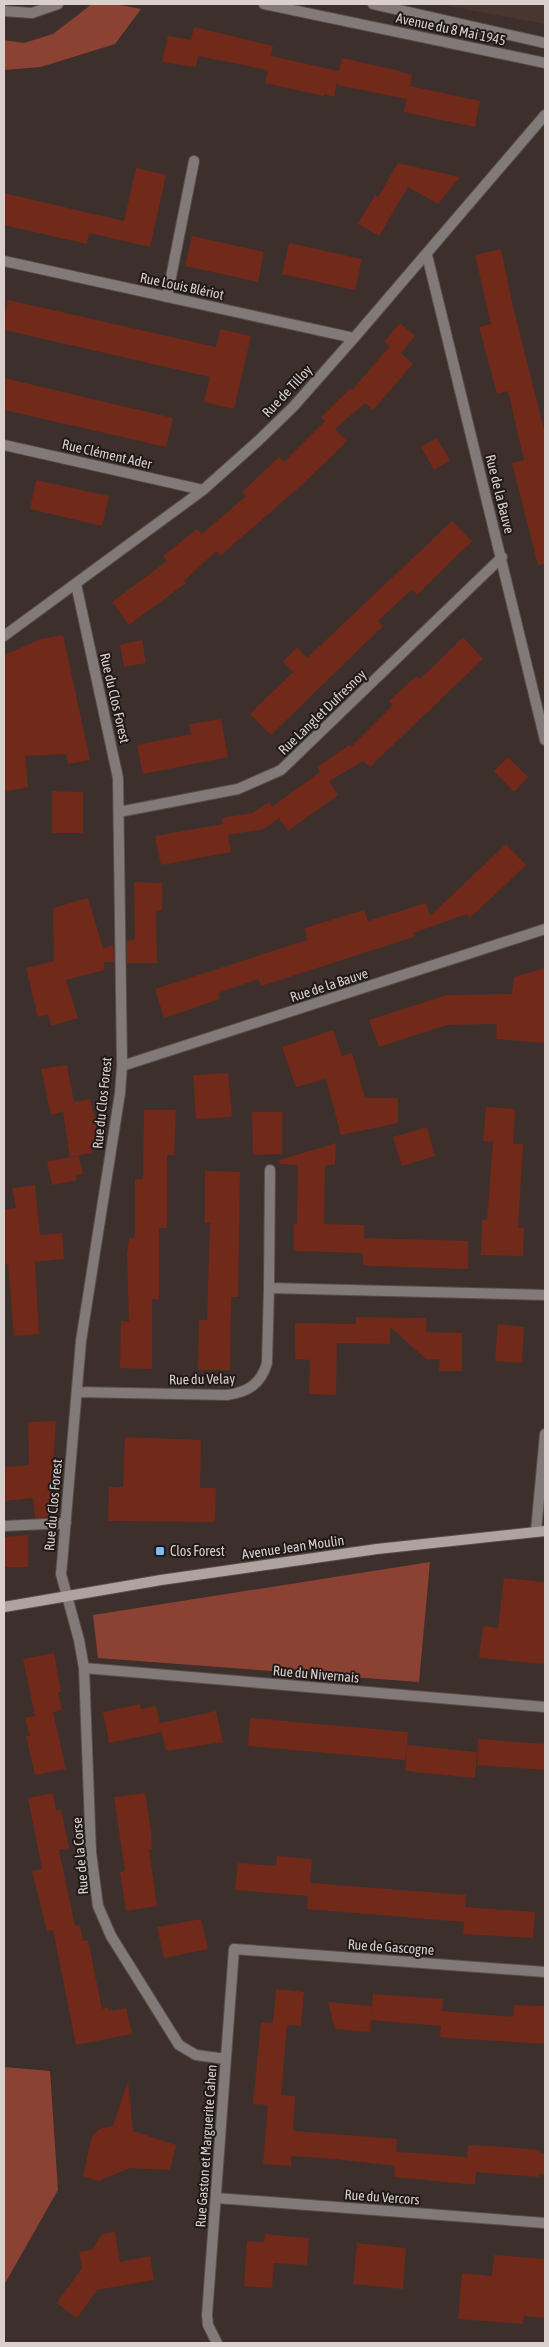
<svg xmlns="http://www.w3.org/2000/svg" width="549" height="2347" font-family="'Asap Condensed',sans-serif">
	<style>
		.built { fill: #4a3631 }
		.green { fill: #8c4233 }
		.building { fill: #71291a }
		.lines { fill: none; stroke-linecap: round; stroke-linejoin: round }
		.lane-casing { stroke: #594c49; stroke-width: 12 }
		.street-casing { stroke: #594c49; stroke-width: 12 }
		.secondary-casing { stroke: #594c49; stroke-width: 12 }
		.lane { stroke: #827a79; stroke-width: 10 }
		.street { stroke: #827a79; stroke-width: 10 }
		.secondary { stroke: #afa3a0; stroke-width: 10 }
		.poi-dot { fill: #78bff7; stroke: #1f1917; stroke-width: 2 }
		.labels { text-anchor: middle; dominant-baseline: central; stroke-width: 4; stroke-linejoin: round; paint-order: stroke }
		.street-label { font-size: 14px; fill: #d9d0ce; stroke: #1f1917 }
		.poi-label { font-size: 14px; fill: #d9d0ce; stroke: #1f1917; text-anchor: start }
	</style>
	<rect width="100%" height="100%" fill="#3d2f2c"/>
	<!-- built -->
	<path class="built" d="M438,4H545V24Z"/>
	<!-- green -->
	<path class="green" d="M92,4H115L141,9L115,44L41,67L4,70V40L24,43L53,34Z
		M430,1562L419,1682L98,1658L93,1615Z
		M4,2067L50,2071L58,2190L4,2285Z"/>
	<!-- building -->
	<path class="building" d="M194,27L273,46L269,66L271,56L339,71L342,58L400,71V72L412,75L410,86L480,101L475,127L404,112L407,99L337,85L338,76L334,97L324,94V96L265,83L268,70L198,56L196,67L162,62L168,36L191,40Z
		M398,163L460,177L438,204L408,187L379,236L358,224L375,195L378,197Z
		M136,168L166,175L150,247L89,233L87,244L4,225V193L124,221Z
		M192,236L264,252L258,282L185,266Z
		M289,243L362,259L355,290L282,274Z
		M501,249L513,307L545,433V564L538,565L512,463L524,460L508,391L497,394L479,327L491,324L475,255Z
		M8,300L216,347L220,329L251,336L234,409L204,402L210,377L4,330V317Z
		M400,323L415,336L401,353L413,364L373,410L365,403L335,429L347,441L304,483L220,556L216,551L184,581L186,583L129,625L112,602L167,561L163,556L197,529L202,534L246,496L242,492L279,457L284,462L325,421L321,417L351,388L352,390L390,346L384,342Z
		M4,378L173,418L166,447L4,410Z
		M437,438L450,460L434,470L421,447Z
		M36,480L109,496L102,526L30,509Z
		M452,521L472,541L417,595L412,589L392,608L378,621L383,626L271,735L250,714L293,672L283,662L297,647L307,658Z
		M63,635L90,760L68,764L66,754L25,756L28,787L4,792V655L41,639Z
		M463,637L483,659L370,767L363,761L329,781L338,795L288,831L279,818L264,829L228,835L231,852L161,865L155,836L223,824L222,818L252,813L269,802L272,807L320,772L317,767L349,745L351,747L393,705L389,701L416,676L420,679Z
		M142,640L146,663L124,667L120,645Z
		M221,719L228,757L143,774L137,745L191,734L189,724Z
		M508,757L528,777L514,792L494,771Z
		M52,791L83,792V833H52Z
		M506,844L526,865L470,918L467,914L413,933L414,937L261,986L258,979L218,993L220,999L164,1018L155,989L307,940L305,928L364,910L368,921L426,903L430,916Z
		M134,882L162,883V910H156L157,963H127V941L135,939Z
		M88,898L103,948L113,945L114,962H104V970L66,980L78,1018L51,1026L48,1014L38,1017L26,968L54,961L53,908Z
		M545,968V1043L496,1039L497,1024L447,1025L379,1047L369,1020L447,995L512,994L514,977Z
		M333,1030L342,1056L352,1053L365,1098H398V1123L341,1135L326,1079L296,1087L282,1047Z
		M67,1065L74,1102L90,1099L97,1127L92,1153L70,1157L63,1112L51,1115L41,1069Z
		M228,1073L232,1117L196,1119L193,1075Z
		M486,1107L515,1109L513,1144H523L518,1228H524L523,1256L481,1255L482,1220H487L493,1142L483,1141Z
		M144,1110H176L174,1155H167V1228H159V1300L152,1299V1369L120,1368L121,1321L129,1322L127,1254L129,1238H135V1179H143Z
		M252,1112H282V1154L253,1155Z
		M427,1127L435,1156L402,1166L393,1137Z
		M336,1143L335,1165H325L324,1224L364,1225V1238L468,1241V1269L373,1266L363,1265V1253L294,1251V1223L297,1224L298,1165L280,1164L279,1160Z
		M79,1156L83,1174L76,1175L77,1180L52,1185L47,1161Z
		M205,1171L240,1172L238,1297H231L230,1370H198L199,1320H207L210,1223H205Z
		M35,1185L40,1235L62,1233L64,1259L35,1262L39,1334L14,1336L8,1264L4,1265V1210L16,1208L12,1188Z
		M356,1317L426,1318V1332L462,1333V1371H439L440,1359H426L390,1327V1344L337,1343L336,1395L309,1394L310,1360L295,1359V1323L356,1324Z
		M498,1324L524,1327L522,1363L495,1361Z
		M56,1421L49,1517L35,1518L33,1498L4,1501V1467L29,1465L28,1422Z
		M125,1437L201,1440L200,1488H216L215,1522L108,1521L109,1487H123Z
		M28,1535V1567H4V1537Z
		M504,1578L545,1582V1664L479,1658L483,1626L498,1628Z
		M54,1653L61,1692H58L62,1710L53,1712L66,1769L35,1775L26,1736H30L25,1718L35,1716L23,1659Z
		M140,1704L141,1709L156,1706L162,1732L109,1743L103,1712Z
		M216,1711L223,1742L166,1751L160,1723Z
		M250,1718L408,1732L407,1745L477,1752L475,1778L405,1771L407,1746L405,1760L248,1746Z
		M478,1739L545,1744V1770L477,1765Z
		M53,1793L56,1811L61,1809L69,1848L59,1850L75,1926L80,1925L83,1941L88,1940L102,2009L108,2007L109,2011L126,2008L132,2034L76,2045L53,1930L47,1931L32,1871L42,1869L28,1798Z
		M145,1793L151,1831L152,1849H149L157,1906L126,1911L120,1872L125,1871L114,1797Z
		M277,1856L312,1859L310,1883L466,1895L465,1907L535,1912L533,1938L463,1934L464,1922L307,1909L308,1896L235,1890L238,1863L276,1866Z
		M201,1919L208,1949L164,1958L157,1927Z
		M276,1989L304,1992L301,2026L287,2025L281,2095L295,2096L293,2131L397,2139L396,2152L431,2154L467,2157L468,2146L477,2145L540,2150V2154H545V2174H539V2177L476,2172L475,2184H465L394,2177L395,2166L335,2159L291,2156V2166L263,2164L268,2105L253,2104L261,2022L273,2023Z
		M373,1994L443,1999L442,2011L513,2017L514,2005L545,2006V2044L450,2038L440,2037L441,2026L371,2020Z
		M328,2002L372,2006L370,2032L335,2029Z
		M128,2081L133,2131L176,2145L170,2170L130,2168L99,2181L83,2176L92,2136L101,2128L113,2126Z
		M115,2232L120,2262L150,2256L154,2280L97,2290L77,2318L57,2303L82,2268L79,2252L92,2250L102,2234Z
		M265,2234L309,2238L307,2265L274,2263L272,2288L244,2286L247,2241L264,2242Z
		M357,2243L406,2248L403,2289L353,2284Z
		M494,2255L545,2259V2318L524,2316L523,2324L458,2319L462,2273L492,2276Z"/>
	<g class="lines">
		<!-- lane casing -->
		<g class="lane-casing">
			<path id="lane" d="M4,11L32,13L58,4
				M167,297L194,161"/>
		</g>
		<!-- street casing -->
		<g class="street-casing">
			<path id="street" d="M264,4L545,63
				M373,4L545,43
				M427,255L545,740
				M4,261L354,338
				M4,445L203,490
				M76,584L118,778L122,1066L120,1093L81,1341L62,1564L61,1574L79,1640L84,1668L91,1852L98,1906L111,1936L179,2045L196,2055L226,2059
				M4,636L203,490L258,441L293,407L354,338L545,115
				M119,812L238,789L281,770L502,557
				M122,1066L545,929
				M269,1288L270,1170
				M77,1392L227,1395C248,1392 261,1384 267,1363L269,1288L545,1295
				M4,1526L66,1523
				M536,1531L545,1434
				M84,1668L545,1707
				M216,2198L545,2223
				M217,2343L208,2325L207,2315L234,1949L545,1972"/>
		</g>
		<!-- secondary casing -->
		<g class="secondary-casing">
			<path id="secondary" d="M4,1607L161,1580L377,1549L545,1531"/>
		</g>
		<!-- lane -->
		<use href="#lane" class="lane"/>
		<!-- street -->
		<use href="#street" class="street"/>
		<!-- secondary -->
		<use href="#secondary" class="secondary"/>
	</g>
	<!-- markers -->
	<rect class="poi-dot" x="155" y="1546" width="10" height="10" rx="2.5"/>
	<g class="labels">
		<!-- street labels -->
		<g class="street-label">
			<text transform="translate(451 29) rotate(12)">Avenue du 8 Mai 1945</text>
			<text transform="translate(182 286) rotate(12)">Rue Louis Blériot</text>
			<text transform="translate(287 391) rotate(-47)">Rue de Tilloy</text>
			<text transform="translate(107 454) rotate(13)">Rue Clément Ader</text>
			<text transform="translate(500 494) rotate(76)">Rue de la Bauve</text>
			<text transform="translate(115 698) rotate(77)">Rue du Clos Forest</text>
			<text transform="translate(322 712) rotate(-44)">Rue Langlet Dufresnoy</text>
			<text transform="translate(329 985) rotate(-18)">Rue de la Bauve</text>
			<text transform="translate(102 1103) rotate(-84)">Rue du Clos Forest</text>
			<text transform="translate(202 1379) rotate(-1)">Rue du Velay</text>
			<text transform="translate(53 1505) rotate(-85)">Rue du Clos Forest</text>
			<text transform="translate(293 1547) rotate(-8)">Avenue Jean Moulin</text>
			<text transform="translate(316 1674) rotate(5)">Rue du Nivernais</text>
			<text transform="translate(80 1856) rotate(-95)">Rue de la Corse</text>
			<text transform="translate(391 1947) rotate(4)">Rue de Gascogne</text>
			<text transform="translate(206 2146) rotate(-86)">Rue Gaston et Marguerite Cahen</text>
			<text transform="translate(382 2197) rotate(4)">Rue du Vercors</text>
		</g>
		<!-- poi labels -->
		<g class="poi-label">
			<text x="170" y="1551">Clos Forest</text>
		</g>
	</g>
	<!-- border -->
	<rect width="549" height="2347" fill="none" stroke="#d9d0ce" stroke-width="10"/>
</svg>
